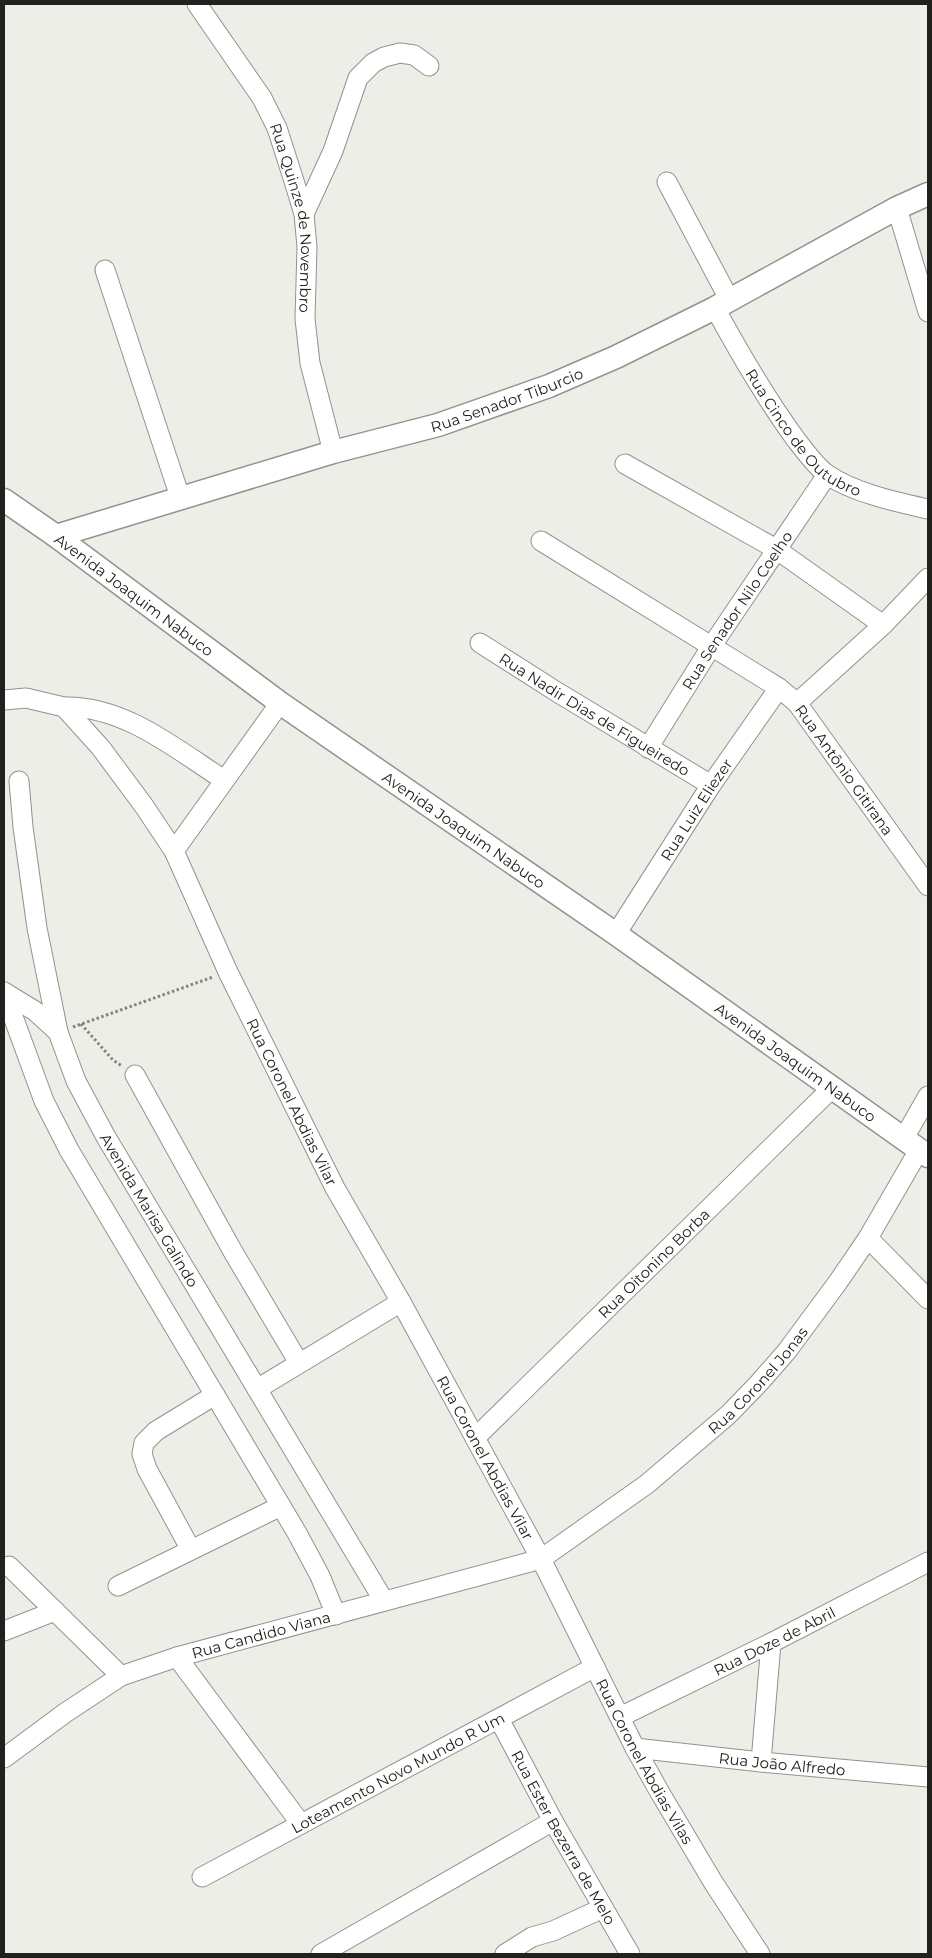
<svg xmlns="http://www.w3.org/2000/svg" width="932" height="1958" font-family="Montserrat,sans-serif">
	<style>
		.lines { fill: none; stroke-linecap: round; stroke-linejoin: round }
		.minor-casing { stroke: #92938d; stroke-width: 21 }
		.tertiary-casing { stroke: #92938d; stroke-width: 25 }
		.path { stroke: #84847f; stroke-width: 3; stroke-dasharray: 2.5 2.5; stroke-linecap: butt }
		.minor { stroke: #fff; stroke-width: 19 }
		.tertiary { stroke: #fff; stroke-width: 22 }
		.labels { text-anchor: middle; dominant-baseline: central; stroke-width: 4; stroke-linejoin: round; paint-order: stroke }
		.street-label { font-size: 15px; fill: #21211e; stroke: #edeee7 }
	</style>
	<rect width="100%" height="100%" fill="#edeee7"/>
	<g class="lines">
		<!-- minor casing -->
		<g class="minor-casing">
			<g id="minor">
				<path id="s1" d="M197,4L262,98L277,128L294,181L304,214L307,247L305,319L310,363L333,452"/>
				<path d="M667,182L729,299"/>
				<path d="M897,208L928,312"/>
				<path d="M304,214L333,151L358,78L373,63L384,57L400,53L414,55L429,66"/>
				<path d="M105,270L180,497"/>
				<path id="s2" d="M715,308C740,354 766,399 797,441C806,452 816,467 828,475C854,493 897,502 928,509"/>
				<path d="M625,464L776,549L883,625"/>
				<path id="s3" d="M541,541L779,688L797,703L928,886"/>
				<path id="s4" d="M480,643L557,692L711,785"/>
				<path id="s5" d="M4,700L26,698L64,707L101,748L144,806L174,851L228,972L335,1188L401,1302L541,1559L635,1748L659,1791L713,1882L760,1954"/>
				<path d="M797,703L883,625L928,578"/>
				<path d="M64,707C123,705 176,749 224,780"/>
				<path id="s6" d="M648,748L711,647L827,475"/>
				<path id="s7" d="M19,781L23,827L37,928L58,1032L76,1081L106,1137L384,1601"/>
				<path d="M174,851L280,703"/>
				<path id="s8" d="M616,934L711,785L779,688"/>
				<path d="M4,992L44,1101L69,1150L297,1533L320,1576L336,1615"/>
				<path d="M4,992L35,1011L58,1032"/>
				<path d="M135,1075L232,1250L299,1363"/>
				<path d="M904,1138L928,1096"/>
				<path d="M868,1238L928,1299"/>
				<path d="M257,1389L401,1302"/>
				<path id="s9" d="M475,1438L832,1088"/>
				<path d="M191,1550L147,1469L142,1454L144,1443L156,1431L215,1395"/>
				<path d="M9,1566L121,1676"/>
				<path d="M118,1586L281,1506"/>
				<path d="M4,1631L55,1611"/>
				<path d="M177,1657L301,1824"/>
				<path id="s10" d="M620,1717L771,1643L928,1562"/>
				<path id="s11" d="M499,1719L553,1821L630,1954"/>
				<path id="s12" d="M635,1748L761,1762L928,1777"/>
				<path id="s13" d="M4,1758L65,1713L121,1676L177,1657L541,1559L647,1484L728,1415L759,1383L787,1351L838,1282L868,1238L919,1150"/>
				<path d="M761,1762L771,1643"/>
				<path id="s14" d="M202,1877L595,1667"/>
				<path d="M321,1954L553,1821"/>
				<path d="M505,1954L532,1937L553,1931L603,1908"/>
			</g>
		</g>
		<!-- tertiary casing -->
		<g class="tertiary-casing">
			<g id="tertiary">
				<path id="s15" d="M4,500L56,536L280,703L616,934L928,1156"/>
				<path id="s16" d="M56,536L333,452L438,425L549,386L616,357L715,308L897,208L928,194"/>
			</g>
		</g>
		<!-- path -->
		<path class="path" d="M81,1024L113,1060L122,1066
			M73,1027L213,977"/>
		<!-- minor -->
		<use href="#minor" class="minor"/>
		<!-- tertiary -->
		<use href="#tertiary" class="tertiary"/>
	</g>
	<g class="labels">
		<!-- street labels -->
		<g class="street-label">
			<text stroke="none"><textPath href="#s1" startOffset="240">Rua Quinze de Novembro</textPath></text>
			<text stroke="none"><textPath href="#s16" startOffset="471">Rua Senador Tiburcio</textPath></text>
			<text stroke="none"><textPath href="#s2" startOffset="155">Rua Cinco de Outubro</textPath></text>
			<text stroke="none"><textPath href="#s15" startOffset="161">Avenida Joaquim Nabuco</textPath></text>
			<text stroke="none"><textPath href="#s6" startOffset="164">Rua Senador Nilo Coelho</textPath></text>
			<text stroke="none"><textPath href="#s4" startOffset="135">Rua Nadir Dias de Figueiredo</textPath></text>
			<text stroke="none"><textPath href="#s3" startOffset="385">Rua Antônio Gitirana</textPath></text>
			<text stroke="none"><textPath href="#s8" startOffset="148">Rua Luiz Eliezer</textPath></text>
			<text stroke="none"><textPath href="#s15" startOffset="566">Avenida Joaquim Nabuco</textPath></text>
			<text stroke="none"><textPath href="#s15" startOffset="971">Avenida Joaquim Nabuco</textPath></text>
			<text stroke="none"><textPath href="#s5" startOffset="520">Rua Coronel Abdias Vilar</textPath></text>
			<text stroke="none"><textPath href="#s7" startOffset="455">Avenida Marisa Galindo</textPath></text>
			<text stroke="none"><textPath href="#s9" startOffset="250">Rua Oitonino Borba</textPath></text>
			<text stroke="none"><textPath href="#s13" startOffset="861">Rua Coronel Jonas</textPath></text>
			<text stroke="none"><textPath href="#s5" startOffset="925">Rua Coronel Abdias Vilar</textPath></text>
			<text stroke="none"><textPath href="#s13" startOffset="289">Rua Candido Viana</textPath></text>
			<text stroke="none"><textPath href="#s10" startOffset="172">Rua Doze de Abril</textPath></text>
			<text stroke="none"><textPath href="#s5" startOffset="1268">Rua Coronel Abdias Vilas</textPath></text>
			<text stroke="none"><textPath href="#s12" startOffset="148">Rua João Alfredo</textPath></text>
			<text stroke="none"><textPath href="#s14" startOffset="222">Loteamento Novo Mundo R Um</textPath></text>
			<text stroke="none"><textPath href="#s11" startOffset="135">Rua Ester Bezerra de Melo</textPath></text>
		</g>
	</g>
	<!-- border -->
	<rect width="932" height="1958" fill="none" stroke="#21211e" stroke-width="10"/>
</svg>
